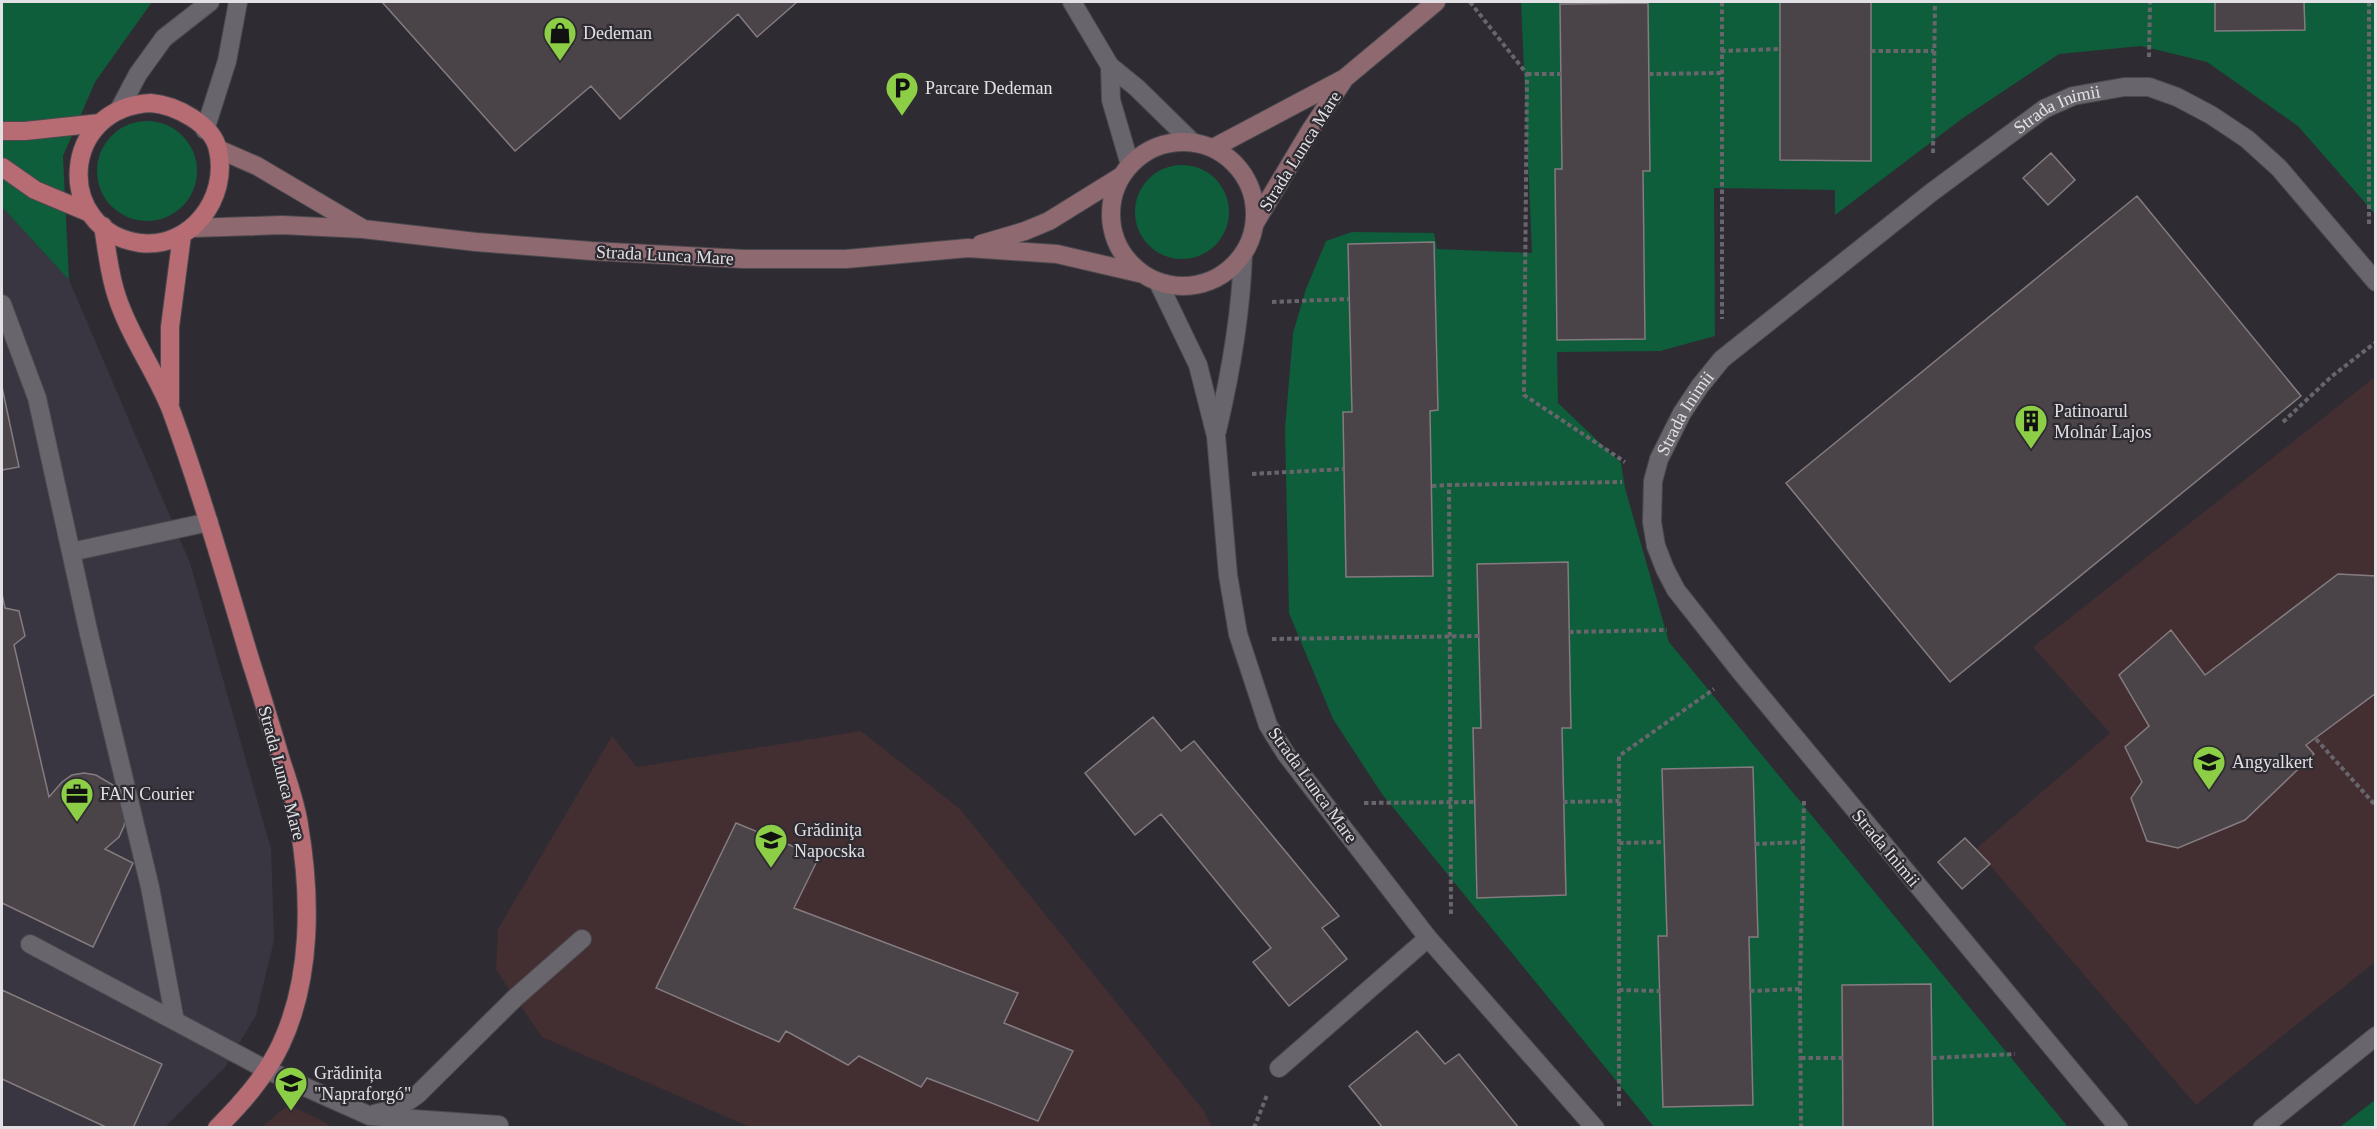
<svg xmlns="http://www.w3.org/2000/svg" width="2377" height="1129" font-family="Georgia,serif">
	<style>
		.built { fill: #3a3641 }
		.education { fill: #432e31 }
		.green { fill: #0e5d3b }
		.building { fill: #4a4347; stroke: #847c80; stroke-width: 1.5 }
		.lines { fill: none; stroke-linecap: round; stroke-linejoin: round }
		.lane-casing { stroke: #4b494e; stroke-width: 20 }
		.street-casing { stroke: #4b494e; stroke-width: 20 }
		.secondary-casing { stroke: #4b494e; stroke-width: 20 }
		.primary-casing { stroke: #4b494e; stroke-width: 20 }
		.path { stroke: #68666c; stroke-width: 4; stroke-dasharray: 4.5 3; stroke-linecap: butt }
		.lane { stroke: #68656c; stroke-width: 18 }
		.street { stroke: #68656c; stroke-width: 18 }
		.secondary { stroke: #8f6970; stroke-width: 18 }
		.primary { stroke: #b76c74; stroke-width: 18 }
		.labels { text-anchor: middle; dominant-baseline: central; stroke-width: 4.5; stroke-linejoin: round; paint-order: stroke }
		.poi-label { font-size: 18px; fill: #e2e0e4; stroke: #2e2c32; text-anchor: start }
		.street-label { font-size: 18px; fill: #e2e0e4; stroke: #2e2c32 }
	</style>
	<rect width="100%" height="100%" fill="#2e2c32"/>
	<!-- built -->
	<path class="built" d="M2,207L69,280L190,563L271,849L274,940L256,1015L225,1067L165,1127H2Z"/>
	<!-- education -->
	<path class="education" d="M2375,377V962L2196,1105L1976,849L2110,733L2033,647Z
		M861,731L960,809L1204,1111L1212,1127H750L542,1037L496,970L498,929L612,736L637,767Z
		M288,1105L317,1118L332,1127H262Z"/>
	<!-- green -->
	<path class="green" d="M2,2H152L95,82L63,156L69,280L2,207Z
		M1521,2H2375V214L2298,126L2207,62L2141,46L2059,54L1963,118L1835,215V190L1714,188L1715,336L1660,351L1557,352L1558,403L1621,463L1625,488L1669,642L2068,1127H1654L1382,794L1333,719L1289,613L1285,429L1293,333L1306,289L1326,241L1352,232L1434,233L1437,249L1532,253Z
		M97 171a50 50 0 1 1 100 0a50 50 0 1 1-100 0Z
		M1135 212a47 47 0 1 1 94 0a47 47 0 1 1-94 0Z
		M2375,1100V1127H2340Z"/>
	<!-- building -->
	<path class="building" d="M382,2H797L757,37L738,14L620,119L591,86L515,151Z
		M1780,2H1871V161L1780,160Z
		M2215,2H2304L2305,30L2215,31Z
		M1648,3L1650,171H1643L1645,339L1557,340L1555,169H1562L1560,4Z
		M2051,153L2075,180L2048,205L2023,178Z
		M2137,196L2301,396L1950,682L1786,483Z
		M1434,242L1438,410L1430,411L1433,576L1346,577L1343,412H1352L1348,244Z
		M2,387L19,467L2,470Z
		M1568,562L1571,728H1562L1566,895L1477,898L1473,728H1481L1477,564Z
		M2338,574L2376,576V693L2306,745L2314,754L2245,820L2178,848L2147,841L2131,798L2142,782L2125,747L2149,726L2119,675L2171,630L2205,675Z
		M2,594L5,608L19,611L25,636L14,645L49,797L62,782L72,775L84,773L96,775L118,788L126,813L124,826L119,837L105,849L133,863L93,947L2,903Z
		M1153,717L1181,751L1194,741L1339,916L1322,928L1347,959L1289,1006L1253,962L1271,948L1161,814L1135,835L1085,773Z
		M1753,767L1758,937H1749L1753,1105L1663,1107L1658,936H1667L1662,769Z
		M736,823L819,857L794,908L1018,993L1004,1023L1073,1051L1038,1121L927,1078L921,1087L859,1056L848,1065L786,1031L779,1042L656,988Z
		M1965,838L1990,864L1962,889L1938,862Z
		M1931,984L1933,1128H1843L1842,985Z
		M2,990L162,1064L133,1128H108L2,1079Z
		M1417,1031L1445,1064L1459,1054L1519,1128H1383L1349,1086Z"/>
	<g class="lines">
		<!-- lane casing -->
		<g class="lane-casing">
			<path id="lane" d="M1072,2L1110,66L1137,88L1192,142
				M1110,66L1111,100L1130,165
				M119,110L138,74L164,38L210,2
				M205,130L227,61L238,2
				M2,304L37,398L89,634L150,887L175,1021
				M71,552L209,522
				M30,944L267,1070
				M1279,1068L1428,938
				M374,1114L398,1108L417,1095L515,998L582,939"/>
		</g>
		<!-- street casing -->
		<g class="street-casing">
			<g id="street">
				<path d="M1158,282L1198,365L1216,436L1228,575L1238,634L1268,725L1286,754L1428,938L1595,1128"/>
				<path d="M1217,431C1231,372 1241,314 1243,254"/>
				<path d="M267,1070L370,1116L499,1125"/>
				<path id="s1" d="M2119,1128L1740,671L1676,590L1665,569L1656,546L1652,522L1653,481L1659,459L1682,413L1700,386L1722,359L1932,192L2044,109L2073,96L2124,87H2149L2177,97L2211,115L2247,139L2279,168L2376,282"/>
				<path d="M2262,1128L2376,1036"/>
			</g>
		</g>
		<!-- secondary casing -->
		<g class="secondary-casing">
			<path id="secondary" d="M1111 214a72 72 0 1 1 144 0a72 72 0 1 1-144 0Z
				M1213,148L1345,78L1436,2
				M218,149L257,166L362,228
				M1255,223L1310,131L1343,81
				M193,228L282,225L363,229L476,242L592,251L744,259H846L968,248L1057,254L1143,274
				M981,244L1025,231L1049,221L1120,177"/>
		</g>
		<!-- primary casing -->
		<g class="primary-casing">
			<path id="primary" d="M151,103C175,105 213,124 218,150C229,198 191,249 140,243C54,231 59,107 151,103Z
				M2,131H25L100,123
				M2,167L35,190L90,213
				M103,226C107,250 109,274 117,297C130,337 156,372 171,410C201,492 225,576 250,659C261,693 271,726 281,760C288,782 296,804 299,825C311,896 312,978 281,1044C266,1076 242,1103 217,1128
				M170,403V327L182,235"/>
		</g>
		<!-- path -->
		<path class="path" d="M1470,2L1527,74L1524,395L1625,462
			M1722,2V319
			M2369,2V225
			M1721,51L1780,49
			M1871,51H1934
			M2149,57L2150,2
			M1527,74H1561
			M1649,74L1722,73
			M1933,153L1935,2
			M1272,302L1349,299
			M2283,422L2331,377L2376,342
			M1252,474L1344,469
			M1432,486L1449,485
			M1569,632L1667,630
			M1272,639L1479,636
			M2316,739L2376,806
			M1563,802L1619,801
			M1364,803L1475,802
			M1619,843L1664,842
			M1755,844L1803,842
			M1451,914L1449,485L1622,482
			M1619,990L1660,991
			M1750,991L1800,989
			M1801,1058H1843
			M1932,1058L2015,1054
			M1619,1106V756L1714,689
			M1254,1128L1267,1095
			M1801,1128L1800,989L1804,800"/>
		<!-- lane -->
		<use href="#lane" class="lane"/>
		<!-- street -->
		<use href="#street" class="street"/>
		<!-- secondary -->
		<use href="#secondary" class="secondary"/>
		<!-- primary -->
		<use href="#primary" class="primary"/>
	</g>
	<!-- icons -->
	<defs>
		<g id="shop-pin" transform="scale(1.725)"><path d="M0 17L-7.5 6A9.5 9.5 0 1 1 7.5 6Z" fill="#8cce45" stroke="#2e2c32"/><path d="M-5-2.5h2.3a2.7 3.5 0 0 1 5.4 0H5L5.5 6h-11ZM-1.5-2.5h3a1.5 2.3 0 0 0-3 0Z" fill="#111"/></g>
		<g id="parking-pin" transform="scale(1.725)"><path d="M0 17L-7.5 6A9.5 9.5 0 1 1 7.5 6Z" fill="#8cce45" stroke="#2e2c32"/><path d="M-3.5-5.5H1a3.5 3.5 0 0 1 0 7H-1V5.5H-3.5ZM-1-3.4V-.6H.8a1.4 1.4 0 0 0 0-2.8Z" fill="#111"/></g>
		<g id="building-pin" transform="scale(1.725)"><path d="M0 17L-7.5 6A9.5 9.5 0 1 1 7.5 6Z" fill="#8cce45" stroke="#2e2c32"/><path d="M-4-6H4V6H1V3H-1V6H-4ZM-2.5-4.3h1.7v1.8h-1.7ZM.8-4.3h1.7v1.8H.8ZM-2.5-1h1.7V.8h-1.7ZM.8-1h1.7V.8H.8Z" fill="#111"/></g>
		<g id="school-pin" transform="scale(1.725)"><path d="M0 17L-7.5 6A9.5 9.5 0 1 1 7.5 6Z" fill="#8cce45" stroke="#2e2c32"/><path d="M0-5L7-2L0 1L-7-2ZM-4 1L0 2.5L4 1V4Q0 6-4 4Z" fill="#111"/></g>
		<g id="office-pin" transform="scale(1.725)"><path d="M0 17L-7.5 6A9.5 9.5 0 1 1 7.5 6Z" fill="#8cce45" stroke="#2e2c32"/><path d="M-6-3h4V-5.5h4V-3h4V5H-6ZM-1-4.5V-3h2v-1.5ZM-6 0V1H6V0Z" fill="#111"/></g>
	</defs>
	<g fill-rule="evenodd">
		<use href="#shop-pin" x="560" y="33"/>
		<use href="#parking-pin" x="902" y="88"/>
		<use href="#building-pin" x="2031" y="421"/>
		<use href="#school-pin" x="2209" y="762"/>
		<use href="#office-pin" x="77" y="794"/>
		<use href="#school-pin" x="771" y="840"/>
		<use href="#school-pin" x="291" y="1083"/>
	</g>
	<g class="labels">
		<!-- poi labels -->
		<g class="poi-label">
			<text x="583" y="33">Dedeman</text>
			<text x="925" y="88">Parcare Dedeman</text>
			<text x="2054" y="411">Patinoarul<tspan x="2054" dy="21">Molnár Lajos</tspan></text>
			<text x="2232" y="762">Angyalkert</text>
			<text x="100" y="794">FAN Courier</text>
			<text x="794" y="830">Grădiniţa<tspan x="794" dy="21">Napocska</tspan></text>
			<text x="314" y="1073">Grădinița<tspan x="314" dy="21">"Napraforgó"</tspan></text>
		</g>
		<!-- street labels -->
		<g class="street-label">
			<text stroke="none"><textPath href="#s1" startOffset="1372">Strada Inimii</textPath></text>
			<text transform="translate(1300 151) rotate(-58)">Strada Lunca Mare</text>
			<text transform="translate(665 255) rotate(3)">Strada Lunca Mare</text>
			<text stroke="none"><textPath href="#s1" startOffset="886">Strada Inimii</textPath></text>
			<text transform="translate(282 773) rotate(75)">Strada Lunca Mare</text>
			<text transform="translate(1313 785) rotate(54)">Strada Lunca Mare</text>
			<text transform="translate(1886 848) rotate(50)">Strada Inimii</text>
		</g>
	</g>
	<!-- border -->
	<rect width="2377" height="1129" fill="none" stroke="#e2e0e4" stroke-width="6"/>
</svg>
